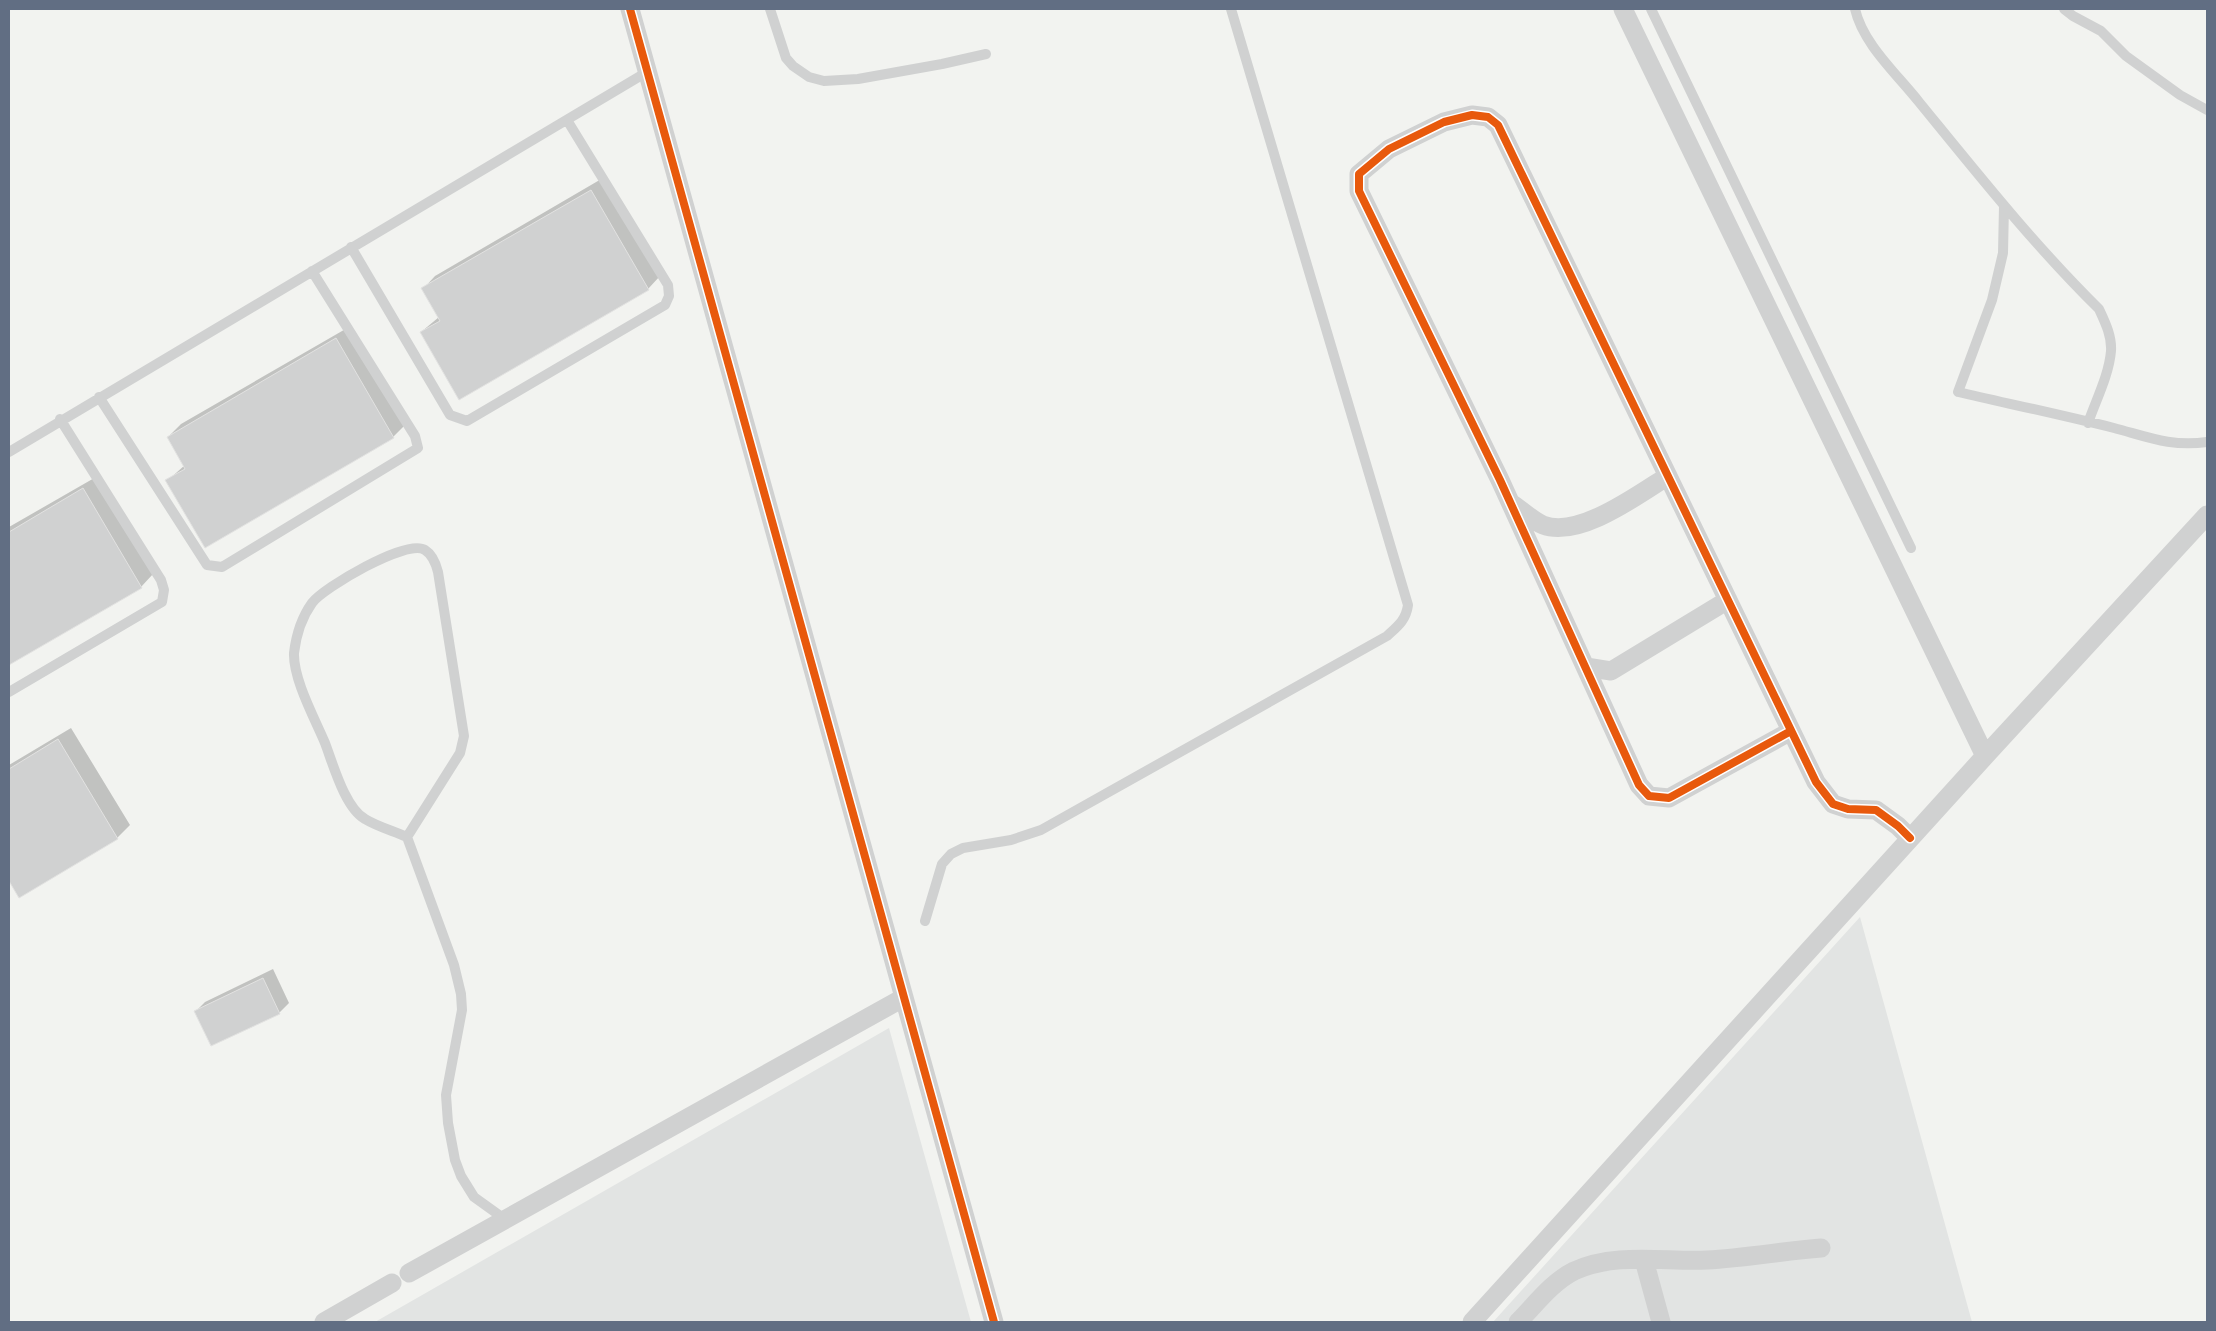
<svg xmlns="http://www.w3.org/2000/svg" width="2216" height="1331" font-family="'Sofia Sans Condensed',sans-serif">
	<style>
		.built { fill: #e2e4e3 }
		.shadow { fill: #0003 }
		.building { fill: #d0d1d1; stroke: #e2e2e1 }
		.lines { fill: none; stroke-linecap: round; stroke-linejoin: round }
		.service { stroke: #d0d1d1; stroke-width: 10 }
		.minor { stroke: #d0d1d1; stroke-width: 19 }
		.cycleway-casing { stroke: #fff; stroke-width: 11 }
		.cycleway { stroke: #e8590c; stroke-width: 8 }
	</style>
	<rect width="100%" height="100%" fill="#f2f3f0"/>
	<!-- built -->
	<path class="built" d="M1860,917L1972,1322H1493Z
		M889,1028L971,1322H375Z"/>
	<!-- shadow -->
	<path class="shadow" d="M603,178L660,276L648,289L421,332L439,317L423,289L435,276Z
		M349,327L406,424L393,437L167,481L185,465L168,437L181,424Z
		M96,477L153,574L141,587L9,664V527Z
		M71,728L130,825L117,838L20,897L9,879V765Z
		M273,969L289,1003L279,1013L212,1045L196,1011L205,1002Z"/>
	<!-- building -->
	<path class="building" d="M591,190L649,290L459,400L420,332L440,321L421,288Z
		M336,338L394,438L205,548L165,480L185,469L167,437Z
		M83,488L142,588L9,665V532Z
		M58,739L118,839L19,898L9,881V769Z
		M263,978L280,1014L211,1046L194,1011Z"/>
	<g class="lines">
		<!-- service -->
		<path class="service" d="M770,9L786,58L793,66L809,77L824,81L858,79L942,64L986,54
			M1651,9L1911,548
			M1855,9C1863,44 1897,74 1919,102C1977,173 2034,245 2099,309C2105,322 2112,336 2111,351C2109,375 2096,400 2088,423
			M2064,9L2073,16L2101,31L2126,56L2180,95L2207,110
			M2004,206L2003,253L1992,300L1958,392C2010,404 2062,415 2114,428C2148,437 2171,447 2207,442
			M351,247L450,415L467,421L665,305L669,296L668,285L567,120
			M99,397L207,565L222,567L418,448L415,436L312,271
			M9,452L647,72
			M9,692L162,602L164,590L161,580L60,419
			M407,837L460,753L464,736L438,572C436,564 433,555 425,550C407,538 323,588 312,603C302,617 296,636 294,653C293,679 315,719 325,743C333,764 345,808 365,819C378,827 394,831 407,837L454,965L461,994L462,1010L446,1095L448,1123L455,1160L461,1176L474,1197L506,1220
			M925,921L942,864L951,854L963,848L1011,840L1041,830L1387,636C1398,626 1406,620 1408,605L1231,9"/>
		<!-- minor -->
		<path class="minor" d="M630,9L994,1322
			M1623,9L1985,756
			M1512,504C1522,510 1533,521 1543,525C1579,539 1639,494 1668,476
			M1586,667L1611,671L1728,600
			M1791,731L1669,798L1649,796L1639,785L1500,480L1359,191V174L1389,149L1444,122L1472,115L1488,117L1498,125L1816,782L1833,804L1848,809L1876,810L1898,826L1910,838
			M1644,1260L1661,1322
			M409,1273L903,998
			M324,1322L392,1283
			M1472,1322L1985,756L2207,515
			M1518,1322C1535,1305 1552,1282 1574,1271C1615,1252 1664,1262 1707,1260C1745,1258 1783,1251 1821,1248"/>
		<!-- cycleway casing -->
		<g class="cycleway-casing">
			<path id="cycleway" d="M630,9L994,1322
				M1791,731L1669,798L1649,796L1639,785L1500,480L1359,191V174L1389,149L1444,122L1472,115L1488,117L1498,125L1816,782L1833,804L1848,809L1876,810L1898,826L1910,838"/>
		</g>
		<!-- cycleway -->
		<use href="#cycleway" class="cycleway"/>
	</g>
	<!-- border -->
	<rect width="2216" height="1331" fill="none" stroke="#616e83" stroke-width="20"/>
</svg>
